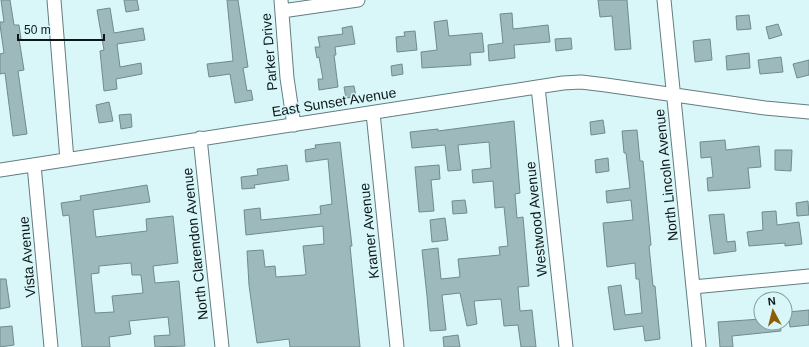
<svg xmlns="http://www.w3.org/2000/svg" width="809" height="347" font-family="Arial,sans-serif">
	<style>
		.building { fill: #9db9bb; stroke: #708b8d; fill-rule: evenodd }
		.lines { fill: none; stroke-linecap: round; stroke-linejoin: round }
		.street-casing { stroke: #637d7f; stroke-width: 15 }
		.street { stroke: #fff; stroke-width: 13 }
		.labels { text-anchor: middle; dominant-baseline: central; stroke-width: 3; stroke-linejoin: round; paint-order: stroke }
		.street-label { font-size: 14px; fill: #0c1718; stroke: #d9f6f8 }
	</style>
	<rect width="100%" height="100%" fill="#d9f6f8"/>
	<!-- building -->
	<path class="building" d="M1,0H10L14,25H19L21,39H19L24,70L18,71L27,134L13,136L5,73L0,74V54L4,53L0,25V22H4Z
		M124,0H137L139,10L126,12Z
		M227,0H238L248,67L243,68L247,91L251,90L253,100L235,103L230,74L209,77L207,64L233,61Z
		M598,0H627L631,49L615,50L612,16L600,17Z
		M110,8L114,33L143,28L145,40L117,44L120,67L141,63L142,74L116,79L117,89L104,91L100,51L104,50L97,10Z
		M512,13L513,29L548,25L550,42L514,45L515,58L489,61L488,45L503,43L500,14Z
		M749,15L751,29L737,30L736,16Z
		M447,20L449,36L482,33L484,52L470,53L471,65L422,68L421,52L437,50L434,22Z
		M778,24L782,35L769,39L766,27Z
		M352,26L355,44L335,47L336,55H334L338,87L319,90L318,79H323L319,57L317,58L315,47H320L318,37L343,34L342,28Z
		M415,31L417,50L397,52L396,37L405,36L404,32Z
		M571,38L572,49L556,51L555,39Z
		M710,39L712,60L695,62L693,41Z
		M749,53L750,68L727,70L726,56Z
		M781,57L783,72L760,74L758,60Z
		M809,60V75L797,78L793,64Z
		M402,64L403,74L392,76L391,66Z
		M354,86L356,97L346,98L344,87Z
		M109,102L113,121L99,123L96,105Z
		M131,114L132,127L121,129L119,115Z
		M603,120L605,133L591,135L590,122Z
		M514,121L520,193L515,194L517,218L523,217L529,286L518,287L520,311L532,310L536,347H521L518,325L504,326L501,299L474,301L477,324L467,326L460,293L442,295L446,330L430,331L427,296L422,250L438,248L441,279L460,277L458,259L500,255L499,247L508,246L504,207L495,208L493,181L473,183L472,170L491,168L489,142L458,145L461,170L448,171L445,145L412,148L410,132L438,129V131Z
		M637,130L640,161H643L651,245L649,246L653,286H655L660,339L645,341L643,326L614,330L608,287L621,285L625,315L642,313L639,279H636L635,263L607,267L603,223L633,220L631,200L607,203L606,191L630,188L626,153H624L622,131Z
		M725,140L726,150L759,146L761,167L748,168L750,188L708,191L707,178L713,177L711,157L701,158L700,142Z
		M340,142L352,246H350L360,347H290L289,339L257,343L249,285L247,251L263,250L265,267L275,266L276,277L304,275L306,274L303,246L324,244L323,226L246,235L244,210L260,208L261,220L321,214L320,206L332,204L328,159L306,162L305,150L316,148L315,145Z
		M775,150H792L791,171L775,170Z
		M608,158L609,171L596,173L595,160Z
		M287,165L289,180L254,185L255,188L242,189L241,177L258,175L257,169Z
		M439,165L440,179L431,180L434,211L419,212L415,167Z
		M147,185L150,202L93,210L96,237L147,231L146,219L173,216L178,263L153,266L155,283L179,281L185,346L155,347L154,336L170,335L168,317L129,321L131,334L109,337L110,347H82L69,215L63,216L61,203L81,200L80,196ZM131,263L132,275H141L143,293L112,296L114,312L95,313L91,274L99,273V266Z
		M465,200L467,213L453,214L452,201Z
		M808,201L809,215L797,216L796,203Z
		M776,211L777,225L799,222L802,244L785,246V243L749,246L747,232L763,230L762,212Z
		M724,214L727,242L735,241L736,251L714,254L709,215Z
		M445,218L448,240L432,242L430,220Z
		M0,279H6L10,307L0,309Z
		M809,310V325L790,327L788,312Z
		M761,319V323H780L781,331L732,336L733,347H720L718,322Z
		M12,326L14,345L0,347V327Z
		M458,335L460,347H444L443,337Z"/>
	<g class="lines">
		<!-- street casing -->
		<g class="street-casing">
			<path id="street" d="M54,0L67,160
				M281,0L287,78L294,125
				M664,0L699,347
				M282,11L358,0
				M538,87L566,347
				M373,113L397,347
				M200,138L222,347
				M34,165L51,347
				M0,170L563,83L581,82L606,85L765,108L809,112
				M693,287L809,276"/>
		</g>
		<!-- street -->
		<use href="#street" class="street"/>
	</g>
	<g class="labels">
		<!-- street labels -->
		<g class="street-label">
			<text transform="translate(269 52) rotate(-95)">Parker Drive</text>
			<text transform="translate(334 102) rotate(-9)">East Sunset Avenue</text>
			<text transform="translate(666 175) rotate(-96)">North Lincoln Avenue</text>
			<text transform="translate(536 219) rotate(-96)">Westwood Avenue</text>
			<text transform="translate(369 231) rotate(-96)">Kramer Avenue</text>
			<text transform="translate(195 244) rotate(-96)">North Clarendon Avenue</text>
			<text transform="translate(27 257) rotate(-95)">Vista Avenue</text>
		</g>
	</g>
	<!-- north arrow -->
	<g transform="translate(773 311) rotate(353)"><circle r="19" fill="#d9f6f8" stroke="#879d9e"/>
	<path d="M0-3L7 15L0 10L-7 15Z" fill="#8d5e06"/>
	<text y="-6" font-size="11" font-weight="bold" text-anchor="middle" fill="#0c1718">N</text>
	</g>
	<!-- scale -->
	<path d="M18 34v6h86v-6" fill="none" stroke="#0c1718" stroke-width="2"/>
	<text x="24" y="34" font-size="12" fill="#0c1718" stroke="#d9f6f8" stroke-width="3" paint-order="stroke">50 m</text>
</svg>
